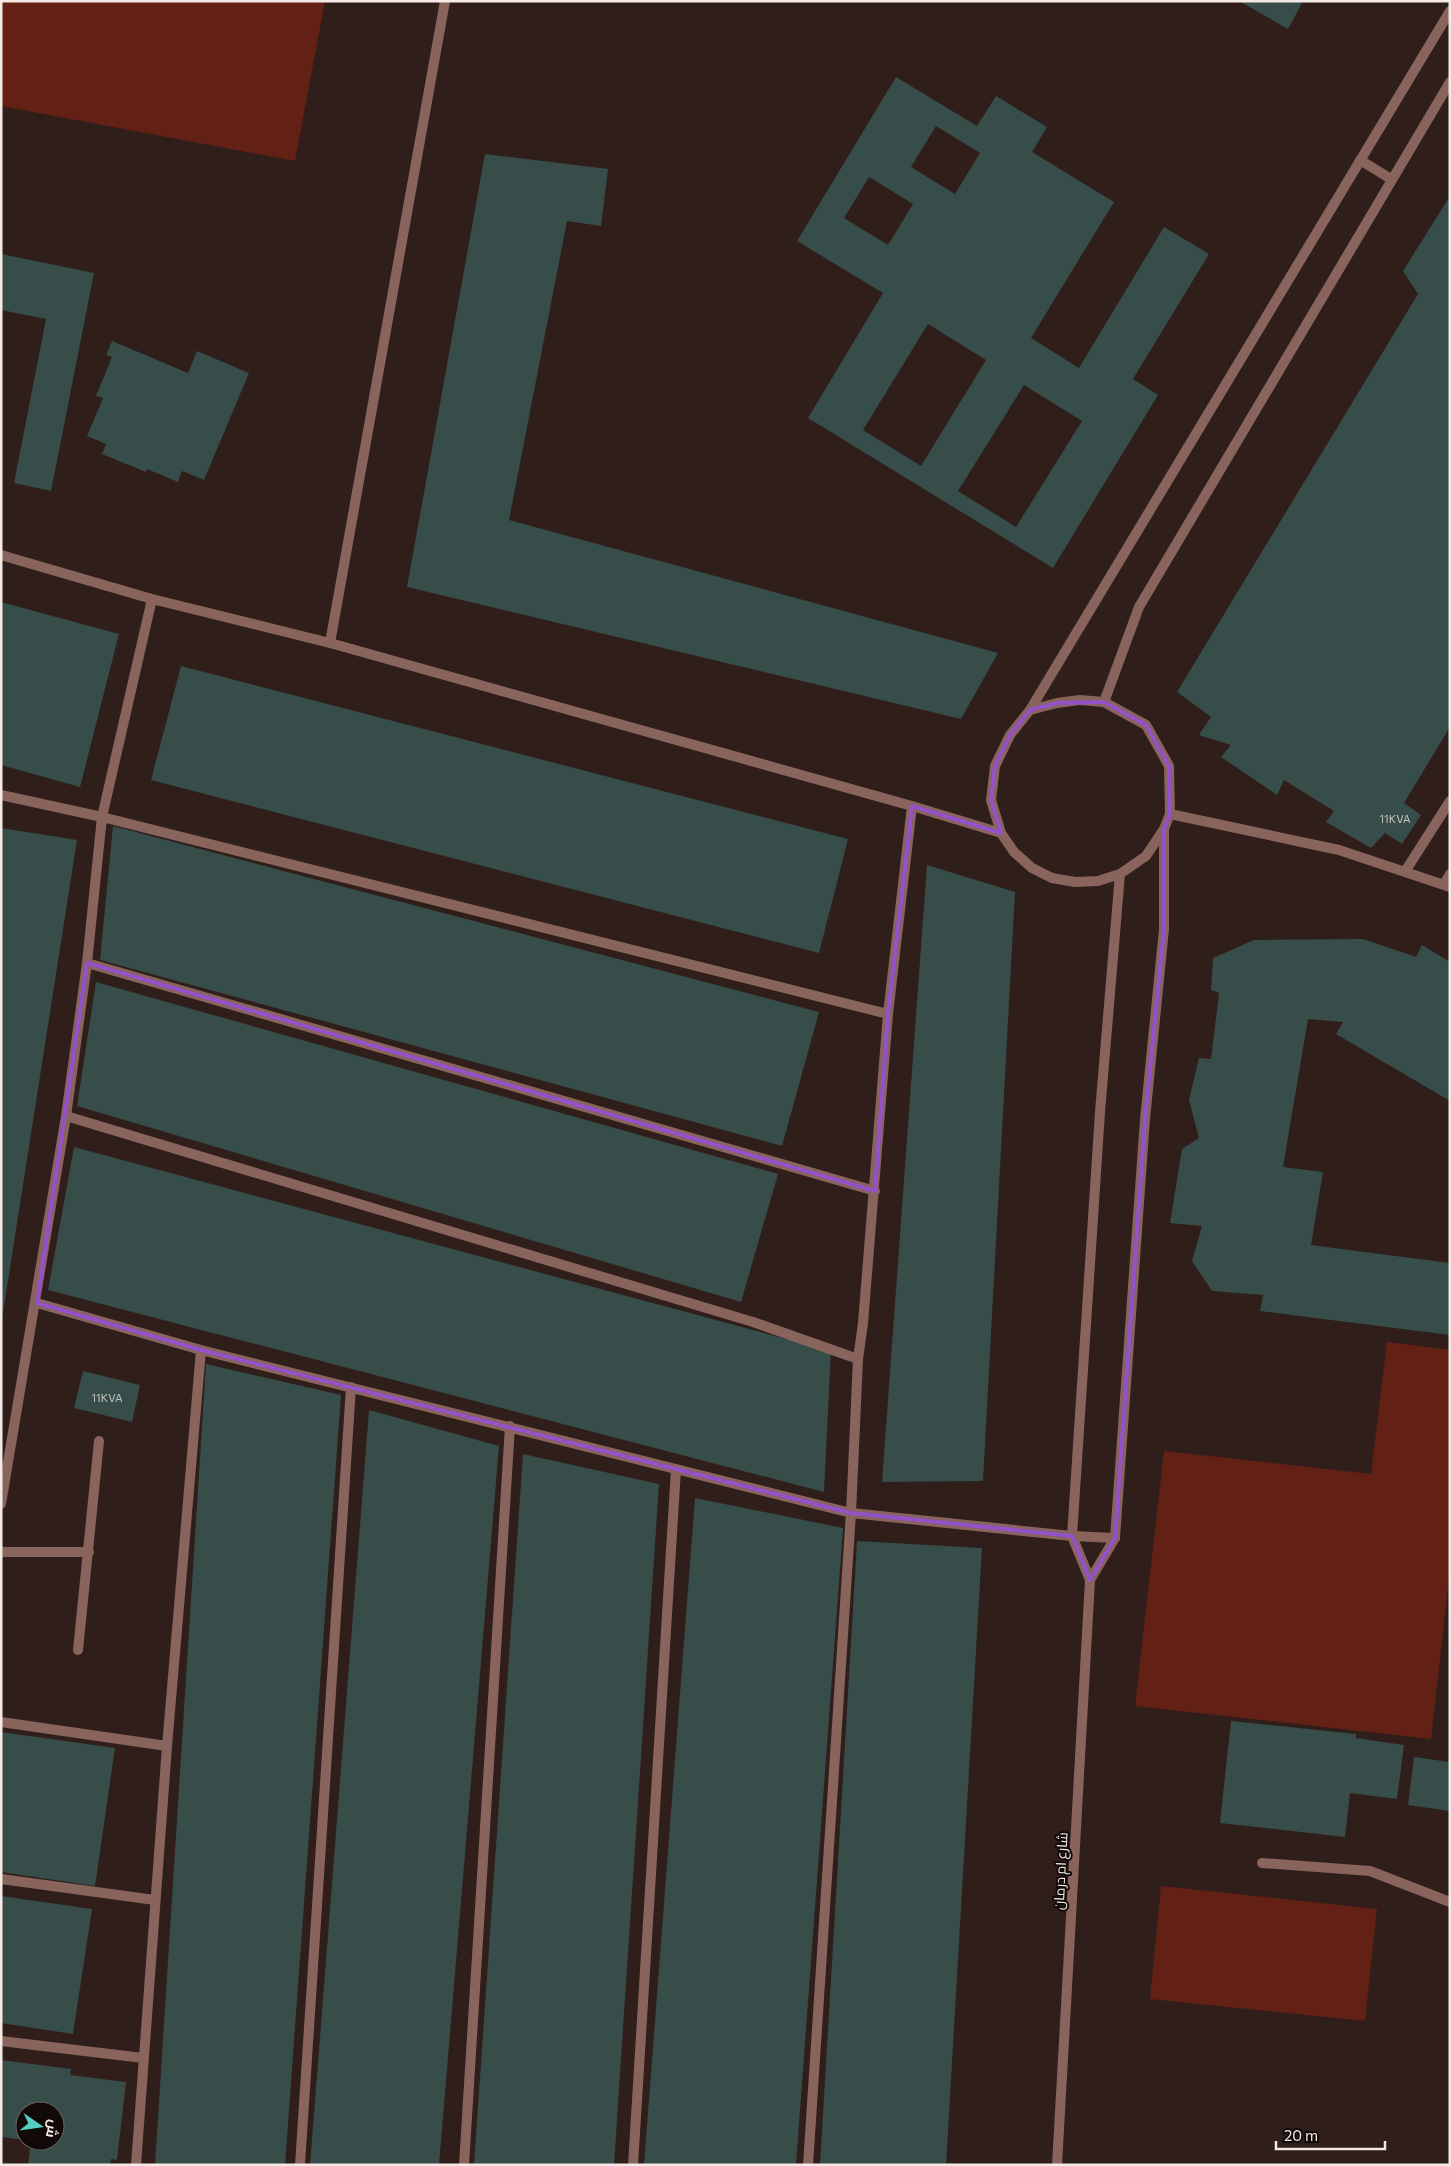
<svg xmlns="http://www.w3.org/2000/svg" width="1451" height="2166" font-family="Commissioner,Cairo,sans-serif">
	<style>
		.green { fill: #632115 }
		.building { fill: #374d4a; fill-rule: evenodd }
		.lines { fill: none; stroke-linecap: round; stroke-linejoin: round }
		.service { stroke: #88645d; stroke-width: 10 }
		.minor { stroke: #88645d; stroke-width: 10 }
		.tertiary { stroke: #88645d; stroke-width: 10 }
		.marked { fill: none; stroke: #9352c7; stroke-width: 4; stroke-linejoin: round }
		.labels { text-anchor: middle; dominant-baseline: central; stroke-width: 4; stroke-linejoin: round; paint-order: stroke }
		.number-label { font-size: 11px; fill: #c6c2bf }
		.street-label { font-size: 14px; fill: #f5e9e6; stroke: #120a09 }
	</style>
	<rect width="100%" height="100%" fill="#2f1e1a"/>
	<!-- green -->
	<path class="green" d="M1,1H325L295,161L1,106Z
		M1387,1342L1450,1350V1569L1431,1739L1135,1706L1164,1451L1371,1474Z
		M1161,1886L1377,1909L1365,2021L1150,1999Z"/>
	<!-- building -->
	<path class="building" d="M1239,1H1303L1288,29Z
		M896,77L977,126L996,96L1047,127L1032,152L1114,202L1031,338L1079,368L1164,227L1209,254L1133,379L1158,395L1053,568L808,418L883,293L797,241ZM936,126L980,153L955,194L911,167ZM869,177L913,204L888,245L844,218ZM928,324L986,360L921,466L863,430ZM1024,385L1082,421L1016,527L958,491Z
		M485,154L608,169L601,226L567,221L509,520L998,653L961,719L407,587Z
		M1450,196V727L1404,803L1421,815L1402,844L1385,833L1371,848L1326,822L1334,811L1284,780L1277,795L1221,757L1231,745L1199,735L1211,717L1177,692L1418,294L1403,271Z
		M1,254L94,273L51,491L14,483L46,319L1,310Z
		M112,341L188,373L197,351L249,373L204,480L182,471L178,482L147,469L146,472L102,454L106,444L87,436L103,398L96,396L112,357L106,355Z
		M1,602L119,634L80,787L1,765Z
		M181,666L848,839L819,953L151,780Z
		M113,826L819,1012L782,1146L100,960Z
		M1,828L77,840L2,1319H1Z
		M927,865L1015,892L983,1481L882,1482Z
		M1363,939L1416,957L1422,945L1450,962V1101L1336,1034L1343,1022L1308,1019L1283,1167L1323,1172L1311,1245L1450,1263V1335L1260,1311L1263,1295L1212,1291L1192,1261L1202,1226L1170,1223L1182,1149L1199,1138L1189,1100L1199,1058L1211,1059L1219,993L1211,990L1213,958L1254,940Z
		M96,982L778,1174L741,1302L77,1106Z
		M74,1147L831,1351L824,1492L48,1290Z
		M206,1364L341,1395L285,2165H155Z
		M83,1371L140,1385L132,1422L74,1408Z
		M369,1410L499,1446L439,2165H310Z
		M523,1454L659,1484L614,2165H474Z
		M695,1498L843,1528L796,2165H644Z
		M857,1541L982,1548L946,2165H820Z
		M1231,1721L1356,1734V1738L1404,1745L1397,1799L1350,1793L1345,1837L1220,1823Z
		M1,1732L115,1748L95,1886L1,1872Z
		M1414,1757L1450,1762V1811L1408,1805Z
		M1,1896L92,1909L73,2034L1,2023Z
		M1,2060L71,2069L70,2075L126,2082L117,2160L111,2159L110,2165H28L31,2141H55V2111H25V2140L1,2137Z"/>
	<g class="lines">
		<!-- service -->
		<path class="service" d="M1406,870L1450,801
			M1444,884L1450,874
			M1,1552H89
			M78,1650L99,1441
			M1262,1863L1370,1871L1450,1902"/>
		<!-- minor -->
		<path class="minor" d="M1360,160L1391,179
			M1,555L152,599L330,643L912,806L1001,833
			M330,643L445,1
			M1104,702L1139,607L1450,82
			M1030,710L1450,11
			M1,795L102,817L888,1014
			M87,963L875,1191
			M66,1116L753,1322L858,1359
			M37,1303L201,1350L851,1513L1072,1536L1115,1538
			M1,1504L66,1116L87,963L102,817L152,599
			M1,1722L167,1746
			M1,1879L155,1900
			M1,2041L143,2058
			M136,2165L167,1746L201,1350
			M300,2165L351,1387
			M464,2165L510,1426
			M633,2165L676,1469
			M808,2165L851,1513L858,1359L863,1323L888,1014L912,806"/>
		<!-- tertiary -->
		<path class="tertiary" d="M1080,700L1104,702L1146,725L1169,766L1170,814L1164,829L1146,856L1120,874L1098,881L1075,882L1052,878L1032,868L1014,852L1001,833L991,800L995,766L1010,735L1030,710L1057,703Z
			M1170,814L1339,850L1450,887
			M1090,1580L1115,1538L1145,1119L1164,929V829
			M1057,2165L1090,1580L1072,1536L1100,1112L1120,874"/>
	</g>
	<!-- marked area -->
	<path class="marked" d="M1104,702L1146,725L1169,766L1170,814L1164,829V929L1145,1119L1115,1538L1090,1580L1072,1536L851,1513L201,1350L37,1303L87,963L875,1191L888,1014L912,806L1001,833L991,800L995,766L1010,735L1030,710L1057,703Z"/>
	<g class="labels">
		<!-- number labels -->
		<g class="number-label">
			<text x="1395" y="818">11KVA</text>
			<text x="107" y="1397">11KVA</text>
		</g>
		<!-- street labels -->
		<g class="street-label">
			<text transform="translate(1060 1871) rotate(-87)">شارع ام درمان</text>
		</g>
	</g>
	<!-- border -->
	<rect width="1451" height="2166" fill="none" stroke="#f5e9e6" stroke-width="5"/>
	<!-- north arrow -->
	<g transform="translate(40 2126) rotate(103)"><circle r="24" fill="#120a09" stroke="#6d6361"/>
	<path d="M0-4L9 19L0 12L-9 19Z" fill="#56cec4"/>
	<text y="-8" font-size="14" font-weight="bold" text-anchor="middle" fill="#f5e9e6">ش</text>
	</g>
	<!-- scale -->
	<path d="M1276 2141v8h109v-8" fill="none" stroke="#f5e9e6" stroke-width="2.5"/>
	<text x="1284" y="2141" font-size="15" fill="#f5e9e6" stroke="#120a09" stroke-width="4" paint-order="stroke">20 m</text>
</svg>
